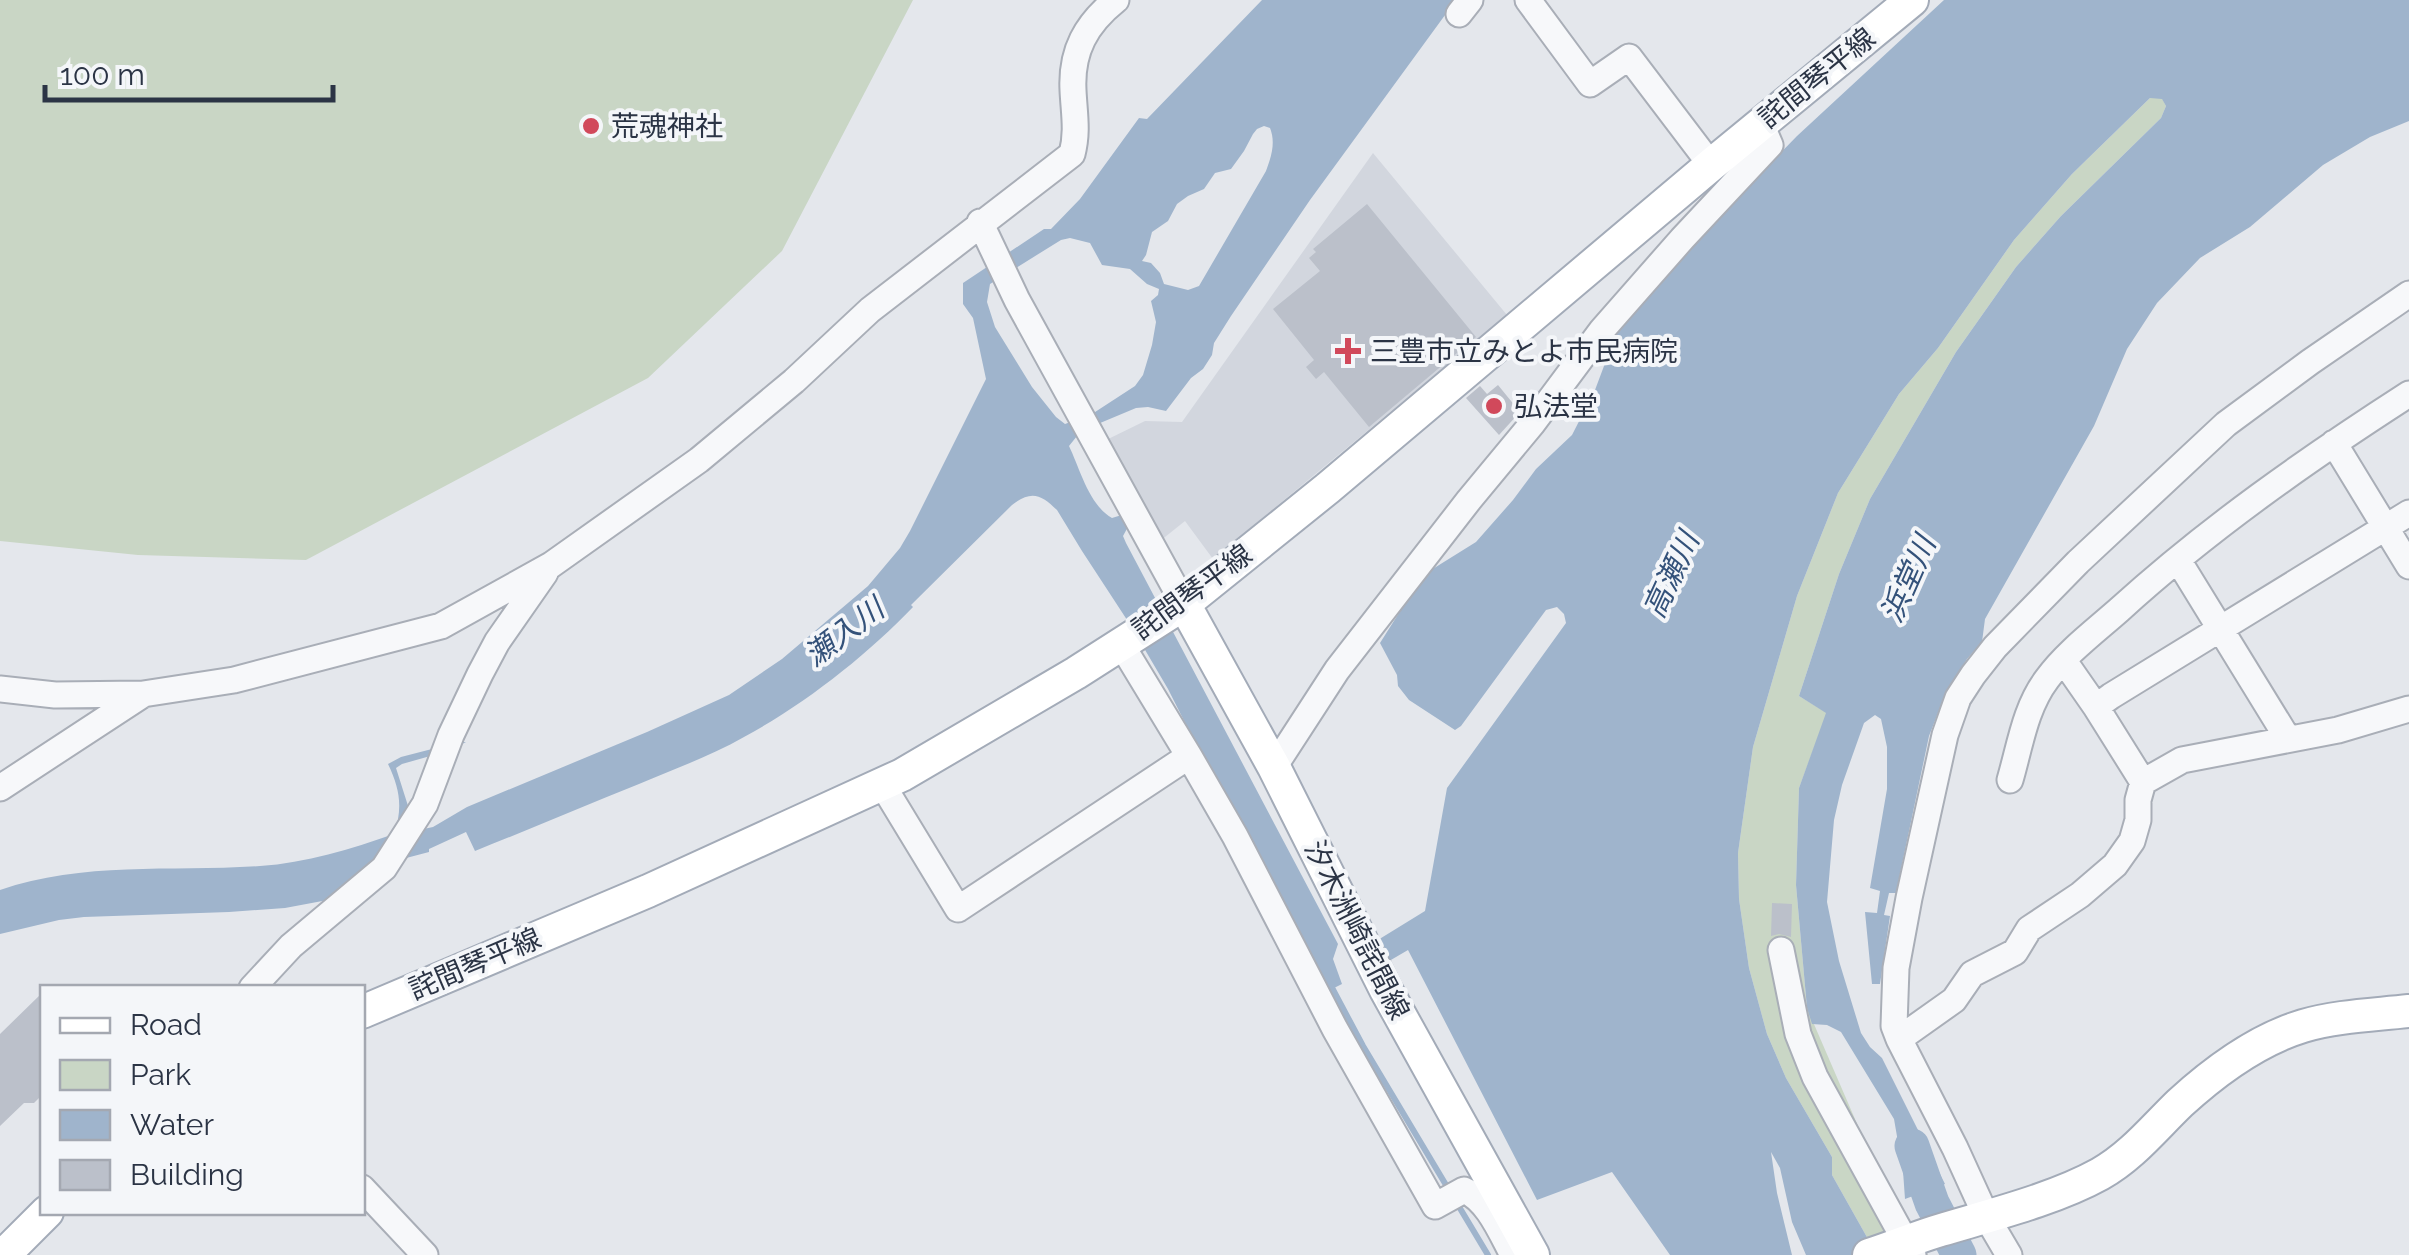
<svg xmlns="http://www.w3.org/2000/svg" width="2409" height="1255" font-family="Raleway,'Noto Sans JP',sans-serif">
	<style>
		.built { fill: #d2d6de }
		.green { fill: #c9d6c5 }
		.water { fill: #9fb4cc; fill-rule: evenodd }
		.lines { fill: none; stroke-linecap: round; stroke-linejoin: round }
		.stream { stroke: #9fb4cc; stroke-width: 6 }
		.river { stroke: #9fb4cc; stroke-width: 35 }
		.building { fill: #bbc0ca }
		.minor-casing { stroke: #a9aeb7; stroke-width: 29 }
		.major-casing { stroke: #a3abb8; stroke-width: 36 }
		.minor { stroke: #f7f8fa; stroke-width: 25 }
		.major { stroke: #fff; stroke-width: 32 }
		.poi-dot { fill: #d1495b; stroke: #f4f6f9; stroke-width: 4 }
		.labels { text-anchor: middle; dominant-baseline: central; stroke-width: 8; stroke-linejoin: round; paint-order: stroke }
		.street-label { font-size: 28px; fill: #2b3445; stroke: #f4f6f9 }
		.poi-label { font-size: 28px; fill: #2b3445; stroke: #f4f6f9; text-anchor: start }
		.water-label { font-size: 30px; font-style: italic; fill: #34527a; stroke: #f4f6f9 }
	</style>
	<rect width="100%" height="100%" fill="#e4e7ec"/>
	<!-- built -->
	<path class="built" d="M1373,153L1507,315L1213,559L1185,521L1160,541L1100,443L1145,421L1182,422Z"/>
	<!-- green -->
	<path class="green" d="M0,0H913L782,251L648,378L306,560L138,555L0,541Z
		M2150,98H2162L2166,106L2161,118L2061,216L2016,267L1956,352L1870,499L1839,574L1799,696L1827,713L1799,788L1796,885L1807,1008L1858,1126L1928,1255H1877L1832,1175V1157L1786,1078L1767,1034L1749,968L1739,899L1738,853L1753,747L1797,596L1838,493L1899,394L1938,348L2014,240L2072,174Z"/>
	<!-- water -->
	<path class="water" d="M1262,0H1456L1310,200L1231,316L1214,343L1212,355L1203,369L1191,378L1166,411L1148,407L1136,408L1081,431L1069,446C1080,469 1089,505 1112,518L1125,514L1129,525L1123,536L1126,543L1338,944L1333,959L1342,984L1322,994L1168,689L1131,626L1082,551L1057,510C1041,494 1031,490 1012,505L911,605L913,607C866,656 805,704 744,737C711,756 674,769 639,784C584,806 530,829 475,851L466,832L429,849V852L372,867L333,899L285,908L229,912L84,917L59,920L0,934V890C84,861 173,872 260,866C306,863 351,849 394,834C403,808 400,789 388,764L401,757L459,742H466L448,751L402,764L396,768L409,809L405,833L433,827L467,807L647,732L729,695L782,659L868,586L900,548L910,531L986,379L973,318L963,304V283L1044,229H1051L1080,199L1139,118L1147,119ZM1264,126L1270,128C1276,143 1271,157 1266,171L1199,286L1188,290L1164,284L1160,273L1151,263L1142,261L1146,255L1152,232L1168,221L1177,204L1188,196L1204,189L1215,173L1231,169L1244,151L1253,134L1257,129ZM1070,238L1090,243L1102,265L1130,269L1147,284L1159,289L1158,295L1151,301L1156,322L1152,345L1143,375L1135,386L1092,414L1065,424L1056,417L1032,387L995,327L987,302L990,284L1061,240Z
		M1944,0H2409V121L2370,137L2323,165L2250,227L2200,258L2157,303L2127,349L2094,426L1985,619L1982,642L1967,659L1945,695L1929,736L1896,893H1889L1884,915L1890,916L1880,984H1872L1865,912L1877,913L1880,891L1870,888L1887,789V747L1881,719L1875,715L1864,723L1842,785L1834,820L1827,902L1839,961L1861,1033L1870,1047L1882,1058L1945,1184L1905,1199L1903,1171L1894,1119L1841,1032L1827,1025L1812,1024L1807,1008L1796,885L1799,788L1826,713L1799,696L1839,574L1870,499L1956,352L2016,267L2061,216L2161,118L2166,106L2162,99L2150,98L2072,174L2014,240L1938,348L1899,394L1838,493L1797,596L1753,747L1738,853L1739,899L1749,968L1767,1034L1786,1078L1832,1157V1175L1877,1255H1806L1792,1222L1780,1168L1771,1152L1777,1193L1792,1255H1670L1612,1172L1537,1200L1408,950L1384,964L1373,943L1425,911L1447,788L1566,623L1564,614L1557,607L1546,610L1461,726L1455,730L1409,700L1398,686L1397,675L1380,643L1423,575L1476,542L1513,500L1536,469L1572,435L1595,390L1616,334L1644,297L1683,253L1797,136Z"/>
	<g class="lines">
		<!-- stream -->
		<path class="stream" d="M1330,984L1363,1046L1449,1190
			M1455,1200L1488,1255"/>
		<!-- river -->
		<path class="river" d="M1912,1146L1932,1203L1959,1255"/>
	</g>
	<!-- building -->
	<path class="building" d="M1367,204L1476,337L1369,427L1324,372L1316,379L1306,367L1314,360L1273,309L1320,271L1309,258L1316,252L1313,249Z
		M1498,385L1520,412L1499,435L1466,398L1480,386L1487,394Z
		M1772,903L1792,904L1791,937L1779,934L1771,936Z
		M42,993V1095L34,1103H24L0,1126V1034Z"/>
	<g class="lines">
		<!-- minor casing -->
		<g class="minor-casing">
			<path id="minor" d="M1528,0L1590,84L1629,57L1711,165
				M1459,14L1470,0
				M980,222L1017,300L1184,604
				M2334,443L2409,566
				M2178,560L2288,739
				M2064,661L2096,707
				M0,689L55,695L143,694L234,680L441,626L551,565L699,460L794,381L870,310L1072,154C1078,131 1074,113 1073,90C1071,51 1086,24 1116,0
				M1189,756L1235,836L1335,1029L1435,1206L1464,1190C1488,1200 1501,1233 1513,1255
				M1274,767L1337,670L1469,500L1532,424L1602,330L1682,239L1770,145L1761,124
				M2010,780C2020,746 2025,708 2047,679C2066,653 2094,632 2119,610C2208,529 2308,459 2409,394
				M2143,782L2182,760L2338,730L2409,709
				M882,784L958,909L1189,756L1121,644
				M0,788L142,695
				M1781,950L1798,1034L1815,1077L1913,1255
				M252,988L291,946L384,868L425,804L451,735L480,674L497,642L545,573
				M1899,1039L1894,1026L1896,968L1909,898L1945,735L1958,698L1973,675L1995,647L2078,562L2226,424L2310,362L2409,294
				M362,1188L425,1255
				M2009,1255L1986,1216L1955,1148L1899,1039L1954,1000L1972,974L2015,952L2029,929L2080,895L2115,865L2132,841L2138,820V800L2143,782L2096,707L2111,696L2409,513"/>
		</g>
		<!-- major casing -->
		<g class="major-casing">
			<path id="major" d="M1184,604L1274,767L1386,990L1533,1255
				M362,1012L648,891L902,775L1076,673L1184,604L1328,488L1711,165L1912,0
				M4,1255L47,1212
				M1869,1255C1894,1247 1917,1237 1941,1230C1991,1215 2055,1199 2100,1174C2132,1156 2154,1128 2180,1103C2215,1071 2257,1040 2303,1026C2337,1016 2374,1015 2409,1011"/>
		</g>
		<!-- minor -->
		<use href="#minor" class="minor"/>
		<!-- major -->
		<use href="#major" class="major"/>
	</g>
	<!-- markers -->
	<g class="poi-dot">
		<circle cx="591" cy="126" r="10"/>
		<path d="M1343 336h10v10h10v10h-10v10h-10v-10h-10v-10h10z"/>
		<circle cx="1494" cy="406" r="10"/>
	</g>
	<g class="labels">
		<!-- street labels -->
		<g class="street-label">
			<text transform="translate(1817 78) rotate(-39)">詫間琴平線</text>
			<text transform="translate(1192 592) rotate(-36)">詫間琴平線</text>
			<text transform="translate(1357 930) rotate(63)">汐木洲崎詫間線</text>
			<text transform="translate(475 964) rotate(-23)">詫間琴平線</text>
		</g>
		<!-- poi labels -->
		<g class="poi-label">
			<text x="611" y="126">荒魂神社</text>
			<text x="1370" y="351">三豊市立みとよ市民病院</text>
			<text x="1514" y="406">弘法堂</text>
		</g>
		<!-- water labels -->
		<g class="water-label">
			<text transform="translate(1671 575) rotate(-65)">高瀬川</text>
			<text transform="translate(1908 579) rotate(-66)">浜堂川</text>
			<text transform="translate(844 632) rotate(-37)">瀬入川</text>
		</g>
	</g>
	<!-- legend -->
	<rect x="40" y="985" width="325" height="230" fill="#f4f6f9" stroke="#a4a8b1" stroke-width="2.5"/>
	<rect x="60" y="1018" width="50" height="15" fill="#ffffff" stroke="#a4a8b1" stroke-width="2.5"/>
	<text x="130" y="1035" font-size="30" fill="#2b3445">Road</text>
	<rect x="60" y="1060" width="50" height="30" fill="#c9d6c5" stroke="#a4a8b1" stroke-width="2.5"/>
	<text x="130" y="1085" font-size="30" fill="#2b3445">Park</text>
	<rect x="60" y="1110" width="50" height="30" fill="#9fb4cc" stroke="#a4a8b1" stroke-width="2.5"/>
	<text x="130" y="1135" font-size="30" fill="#2b3445">Water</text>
	<rect x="60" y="1160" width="50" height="30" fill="#bbc0ca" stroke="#a4a8b1" stroke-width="2.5"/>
	<text x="130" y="1185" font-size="30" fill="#2b3445">Building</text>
	<!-- scale -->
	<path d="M45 85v15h288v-15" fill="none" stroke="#2b3445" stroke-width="5"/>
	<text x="60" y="85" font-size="30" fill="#2b3445" stroke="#f4f6f9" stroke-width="8" paint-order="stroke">100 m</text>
</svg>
